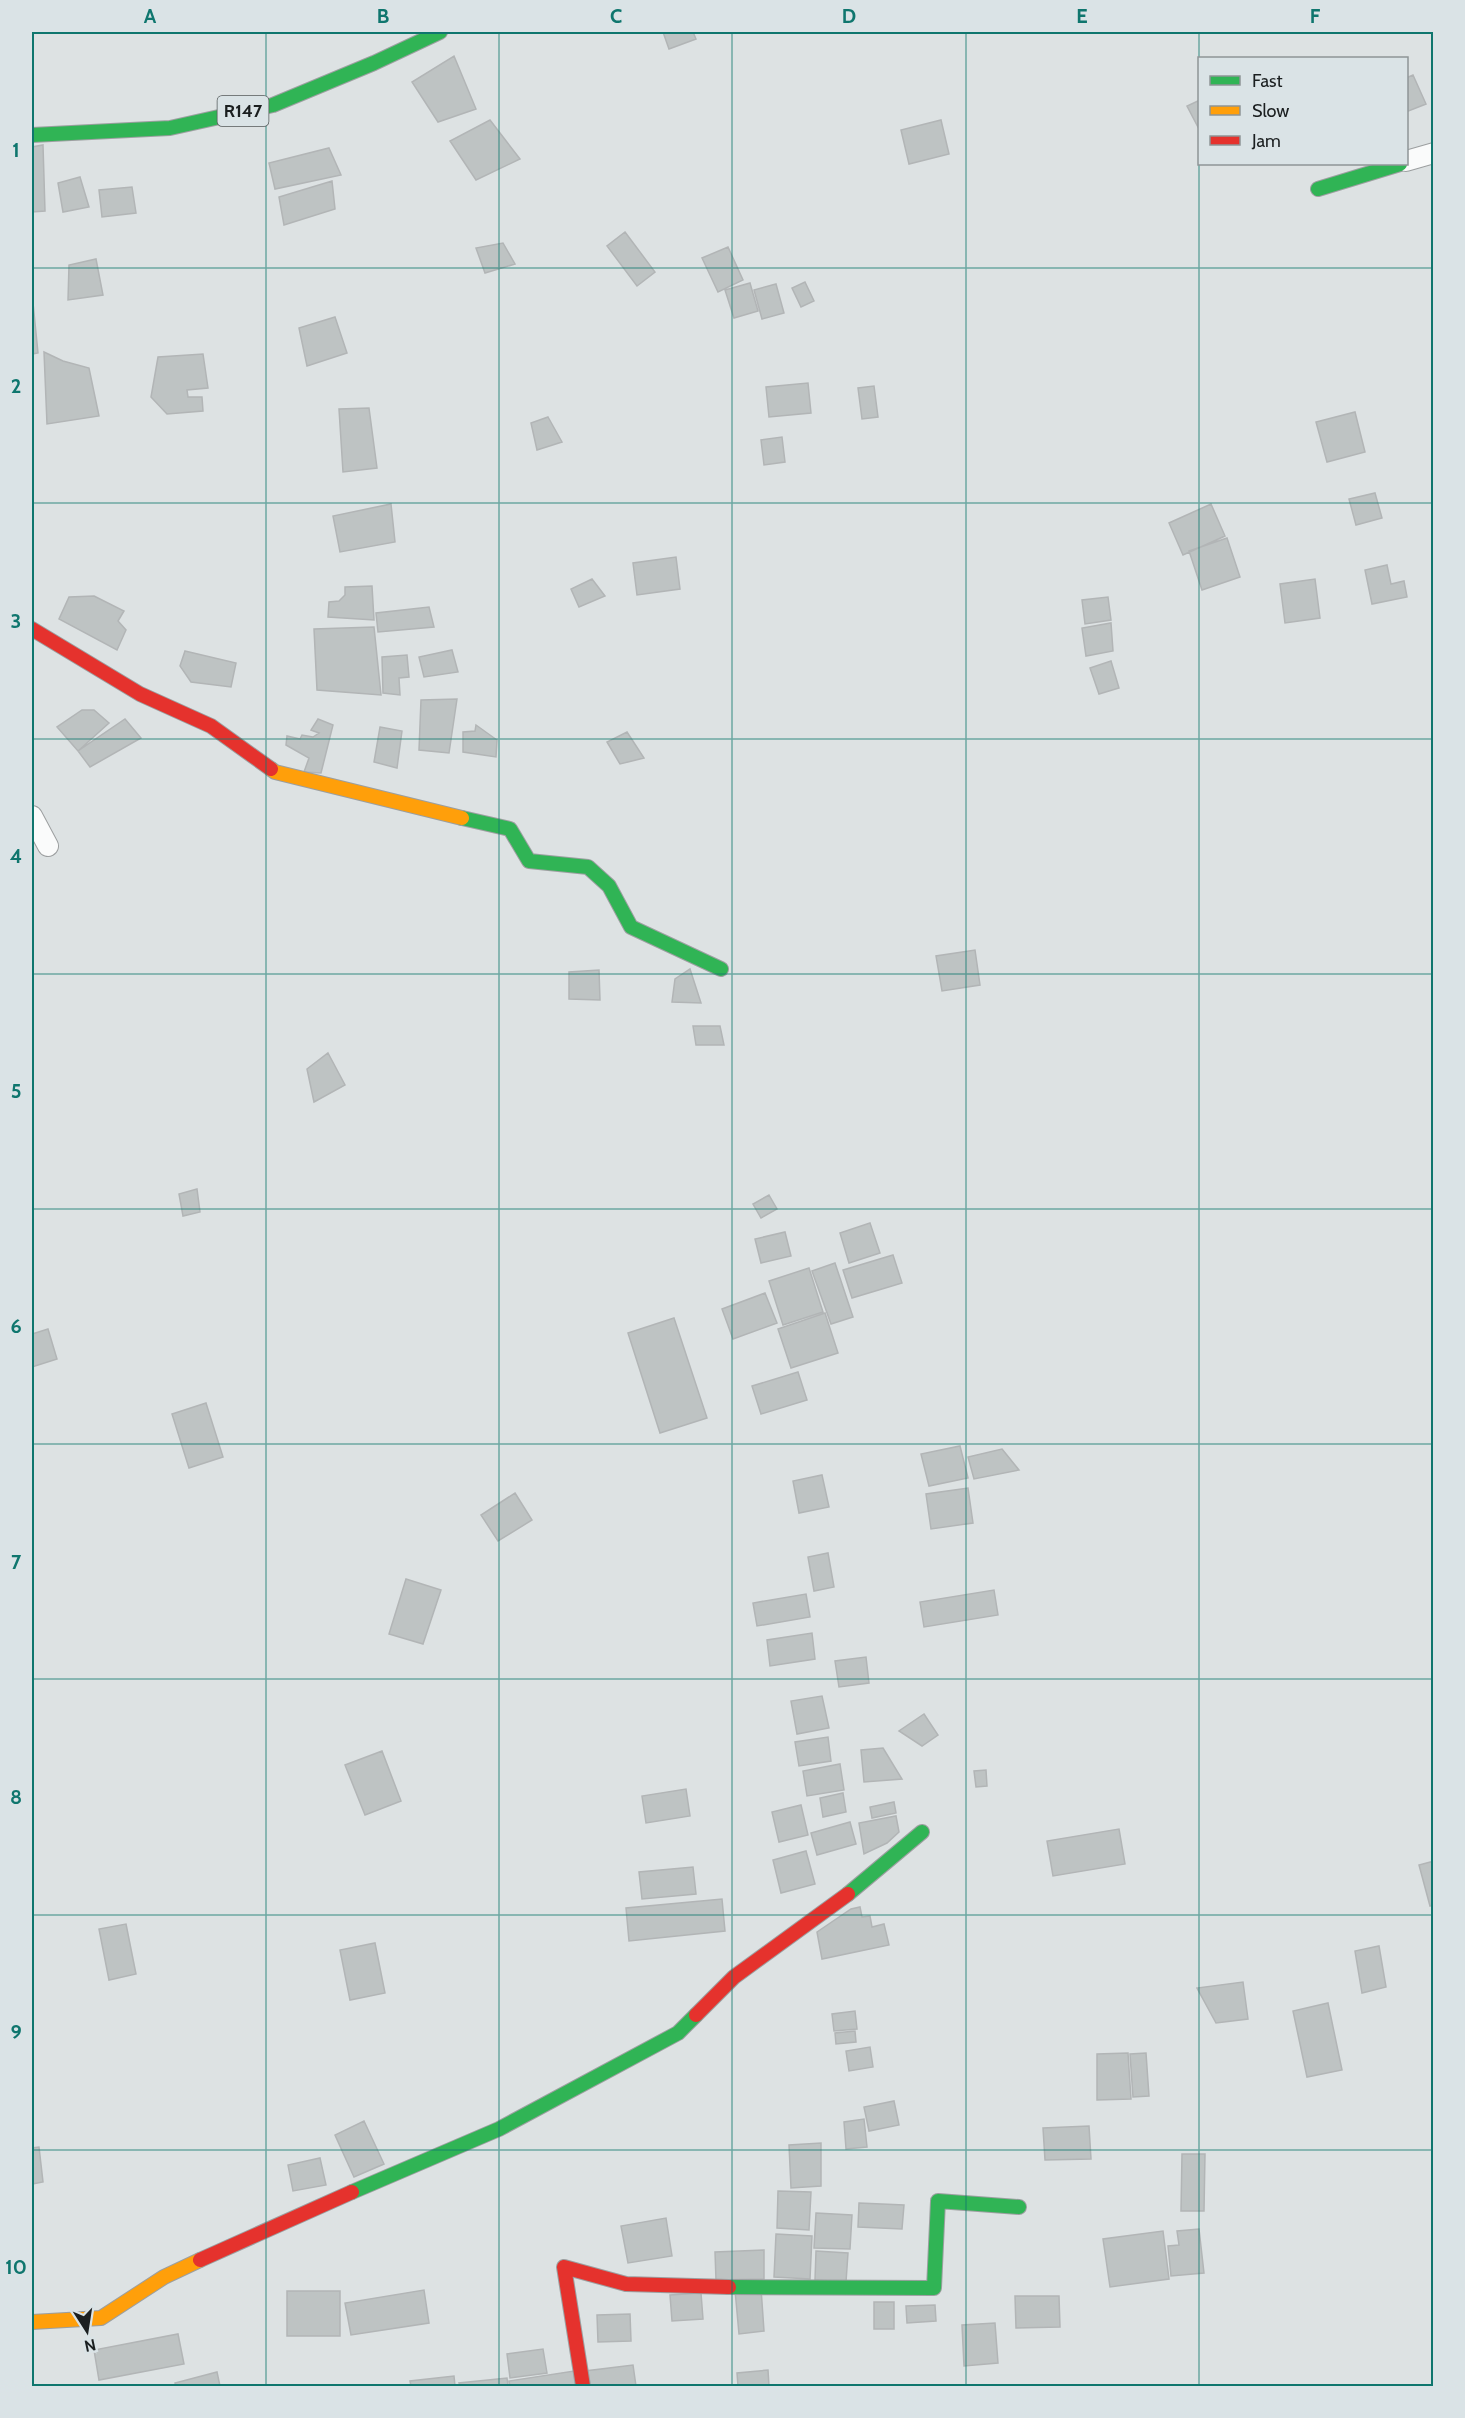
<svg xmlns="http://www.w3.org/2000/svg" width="1465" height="2418" font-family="Cabin,sans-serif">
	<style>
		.building { fill: #bec3c3; stroke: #b2b5b6; stroke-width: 1.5 }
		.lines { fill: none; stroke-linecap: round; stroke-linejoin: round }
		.street-casing { stroke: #9c9fa0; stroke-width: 22 }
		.fast-casing { stroke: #9c9fa0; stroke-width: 16 }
		.slow-casing { stroke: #9c9fa0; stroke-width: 16 }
		.jam-casing { stroke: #9c9fa0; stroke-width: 16 }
		.street { stroke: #fafbfb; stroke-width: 20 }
		.fast { stroke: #30b455; stroke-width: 14 }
		.slow { stroke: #ff9f0a; stroke-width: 14 }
		.jam { stroke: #e5322d; stroke-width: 14 }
		.grid { fill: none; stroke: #0f766e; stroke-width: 1.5; stroke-opacity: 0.55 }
		.labels { text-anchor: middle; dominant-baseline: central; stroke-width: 4.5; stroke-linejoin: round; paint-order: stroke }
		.shield { fill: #dae3e6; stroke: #545a5b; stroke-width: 1.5 }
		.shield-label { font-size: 18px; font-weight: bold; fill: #1b1f20 }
		.neatline { fill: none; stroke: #0f766e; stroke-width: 2 }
		.grid-label { font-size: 20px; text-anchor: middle; font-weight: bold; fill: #0f766e }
	</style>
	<rect width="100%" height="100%" fill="#dde2e3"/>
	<!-- building -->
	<path class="building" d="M663,32H693L696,39L669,49Z
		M454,56L476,109L438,122L412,82Z
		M1413,75L1426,104L1406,112V78Z
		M1200,100V131L1187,106Z
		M490,120L520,159L476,180L450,141Z
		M941,120L949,154L909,164L901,130Z
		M43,145L45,211L32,212V147Z
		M329,148L341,175L275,189L269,163Z
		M80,177L89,207L63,212L58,183Z
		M332,181L335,209L284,225L279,197Z
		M132,187L136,213L102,217L99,190Z
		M625,232L655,272L637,286L607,246Z
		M503,243L515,264L485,273L476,248Z
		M728,247L743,280L718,292L702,258Z
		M96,259L103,295L68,300L69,265Z
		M805,282L814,301L801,307L792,288Z
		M750,283L758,311L734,318L725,290Z
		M776,284L784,313L762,319L754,290Z
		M32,303H33L38,353L32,354Z
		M335,317L347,353L307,366L299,328Z
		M44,352L63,361L89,368L99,416L47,424Z
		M203,354L208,388L187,390L188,397H202L203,411L167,414L151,397L158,357Z
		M808,383L811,413L769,417L766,387Z
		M874,386L878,417L862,419L858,388Z
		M369,408L377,468L343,472L339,409Z
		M1355,412L1365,452L1327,462L1316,422Z
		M548,417L562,442L537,450L531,423Z
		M782,437L785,462L764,465L761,440Z
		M1375,493L1382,518L1356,525L1349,499Z
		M391,504L395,542L340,552L333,516Z
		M1211,504L1225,536L1183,555L1169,523Z
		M1227,538L1240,577L1202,590L1189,551Z
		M676,557L680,589L637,595L633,563Z
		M1387,565L1391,584L1404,581L1407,597L1372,604L1365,570Z
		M592,579L605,596L579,607L571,589Z
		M1315,579L1320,618L1285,623L1280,584Z
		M372,586L374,620L328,617L329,602L339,601L345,595V587Z
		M94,596L124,611L118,621L126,630L117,650L59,619L69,597Z
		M1108,597L1111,620L1085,624L1082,600Z
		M429,607L434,627L378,632L376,613Z
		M1111,623L1113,651L1086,656L1082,628Z
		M374,627L381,695L317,690L314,629Z
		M452,650L458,672L424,677L419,657Z
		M185,651L236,663L231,687L191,682L180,666Z
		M407,655L409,677L399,678L400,695L383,693L382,657Z
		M1111,661L1119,688L1099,694L1090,668Z
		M457,699L449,753L419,750L421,700Z
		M82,710H94L109,723L78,751L57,727Z
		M125,719L141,738L90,767L78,751Z
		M318,719L333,725L321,773L304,772L309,758L286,745L287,736L300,739L302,735L313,737L319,733L311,730Z
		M476,725L497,740L496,757L463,752V732L475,731Z
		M380,727L402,731L397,768L374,762Z
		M627,732L644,758L620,764L607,742Z
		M975,950L980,985L942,991L936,956Z
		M690,969L701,1003L672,1002L675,979Z
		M599,970L600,1000L569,999V972Z
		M693,1026H720L724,1045H696Z
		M328,1053L345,1085L314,1102L307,1069Z
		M197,1189L200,1212L183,1216L179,1194Z
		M769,1195L777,1209L761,1218L753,1204Z
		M870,1223L880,1253L849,1263L840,1233Z
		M785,1232L791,1256L761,1263L755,1239Z
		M893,1255L902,1283L852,1298L843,1270Z
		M835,1263L853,1317L831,1324L812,1271Z
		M809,1268L823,1312L783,1325L769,1281Z
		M765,1293L777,1323L733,1339L722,1309Z
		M825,1313L838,1353L791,1368L778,1329Z
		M674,1318L707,1418L660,1433L628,1333Z
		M48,1329L57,1359L32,1367V1334Z
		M798,1372L807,1400L761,1414L752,1386Z
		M206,1403L223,1457L189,1468L172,1414Z
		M960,1446L968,1478L929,1486L921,1454Z
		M1002,1449L1019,1470L974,1479L968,1457Z
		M822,1475L829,1507L799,1513L793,1481Z
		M968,1488L973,1523L931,1529L926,1494Z
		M515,1493L532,1520L498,1541L481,1515Z
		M828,1553L834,1587L814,1591L808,1557Z
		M406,1579L441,1590L423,1644L389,1634Z
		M994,1590L998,1615L924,1627L920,1602Z
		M806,1594L810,1617L757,1626L753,1603Z
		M812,1633L815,1659L770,1666L767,1640Z
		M866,1657L869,1683L839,1687L835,1661Z
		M822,1696L829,1728L797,1734L791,1701Z
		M924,1714L938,1735L922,1746L899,1731Z
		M828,1737L831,1761L799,1766L795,1742Z
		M883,1748L902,1779L864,1782L861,1750Z
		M382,1751L401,1801L365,1815L345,1765Z
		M840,1764L844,1790L807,1796L803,1771Z
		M986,1770L987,1786L976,1787L974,1771Z
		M686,1789L690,1816L646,1823L642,1796Z
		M843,1793L846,1812L823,1817L820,1798Z
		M894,1802L896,1813L872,1818L870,1807Z
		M801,1805L808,1835L779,1842L772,1812Z
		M896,1816L899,1832L887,1843L864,1854L859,1823Z
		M850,1822L856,1844L817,1855L811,1833Z
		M1119,1829L1125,1864L1053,1876L1047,1841Z
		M806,1851L815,1884L781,1893L773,1860Z
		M1434,1861V1905L1430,1906L1419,1865Z
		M693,1867L696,1894L642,1899L639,1872Z
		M722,1899L725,1931L629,1941L626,1908Z
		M860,1907L862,1917L870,1916L872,1927L884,1924L889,1945L822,1959L817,1932L851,1909Z
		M126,1924L136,1974L109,1980L99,1929Z
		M375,1943L385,1993L350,2000L340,1950Z
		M1379,1946L1386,1987L1362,1993L1355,1951Z
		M1243,1982L1248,2019L1216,2023L1197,1988Z
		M1328,2003L1342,2070L1307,2077L1293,2011Z
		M855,2011L857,2029L834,2031L832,2014Z
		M855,2031L856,2042L836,2044L835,2033Z
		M870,2047L873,2067L849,2071L846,2051Z
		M1128,2053L1131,2099L1097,2100V2054Z
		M1146,2053L1149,2096L1133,2097L1130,2054Z
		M894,2101L899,2125L869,2131L864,2107Z
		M864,2119L867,2147L846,2149L844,2122Z
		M364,2121L384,2164L354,2177L335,2135Z
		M1089,2126L1091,2159L1045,2160L1043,2128Z
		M821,2143V2186L791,2188L789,2145Z
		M39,2147L43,2182L32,2184V2148Z
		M1182,2154H1205L1204,2211H1181Z
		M320,2158L326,2185L293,2191L288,2165Z
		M778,2191L811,2192L809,2230L777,2228Z
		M859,2203L904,2205L902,2229L858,2227Z
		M816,2213L852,2215L850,2249L814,2248Z
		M666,2218L672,2256L628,2263L621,2226Z
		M1199,2229L1204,2273L1171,2276L1168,2246L1179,2245L1177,2231Z
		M1163,2231L1169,2279L1110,2287L1103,2239Z
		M776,2234L812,2236L810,2279L774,2277Z
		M764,2250V2279L716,2280L715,2252Z
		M816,2251L848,2253L846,2282L815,2280Z
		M761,2288L764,2331L739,2334L735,2290Z
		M424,2290L429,2323L351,2335L345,2303Z
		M287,2291H340V2336H287Z
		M701,2293L703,2319L672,2321L670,2295Z
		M1015,2296H1059L1060,2327L1016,2328Z
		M874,2302H894V2329H874Z
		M935,2305L936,2321L907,2323L906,2306Z
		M630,2314L631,2341L598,2342L597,2315Z
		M995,2323L998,2363L964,2366L962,2325Z
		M178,2334L184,2364L99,2380L94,2350Z
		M543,2349L547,2373L510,2378L507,2354Z
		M633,2365L636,2386H588L585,2371Z
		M768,2370L769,2386H738L737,2373Z
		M574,2371L576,2386H510L509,2381Z
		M217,2372L220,2386H176L175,2383Z
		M454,2376L455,2386H411L410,2381Z
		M507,2378L508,2386H460L459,2383Z"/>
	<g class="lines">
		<!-- street casing -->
		<g class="street-casing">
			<path id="street" d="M1406,161L1434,153
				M32,816L48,846"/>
		</g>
		<!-- fast casing -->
		<g class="fast-casing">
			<path id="fast" d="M32,135L170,128L273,105L374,63L440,32
				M1318,189L1400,164
				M462,818L510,829L529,861L588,867L609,886L631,927L721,969
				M848,1894L922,1832
				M352,2192L499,2129L678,2033L696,2015
				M729,2287L934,2288L938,2201L1019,2207"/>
		</g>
		<!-- slow casing -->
		<g class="slow-casing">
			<path id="slow" d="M271,769L275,772L462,818
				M32,2322L101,2318L164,2277L200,2260"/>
		</g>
		<!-- jam casing -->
		<g class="jam-casing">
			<path id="jam" d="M32,629L140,694L211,726L271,769
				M696,2015L734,1977L848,1894
				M200,2260L352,2192
				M583,2386L564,2267L626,2284L729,2287"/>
		</g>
		<!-- street -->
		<use href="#street" class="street"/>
		<!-- fast -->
		<use href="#fast" class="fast"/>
		<!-- slow -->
		<use href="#slow" class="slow"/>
		<!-- jam -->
		<use href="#jam" class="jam"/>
	</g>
	<!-- grid -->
	<path class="grid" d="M266,32V2386M499,32V2386M732,32V2386M966,32V2386M1199,32V2386M32,268H1434M32,503H1434M32,739H1434M32,974H1434M32,1209H1434M32,1444H1434M32,1679H1434M32,1915H1434M32,2150H1434"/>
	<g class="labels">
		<!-- shield labels -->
		<rect class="shield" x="217.5" y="96" width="51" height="30" rx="4.5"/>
		<g class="shield-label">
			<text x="243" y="111">R147</text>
		</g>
	</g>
	<!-- border -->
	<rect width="1465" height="2418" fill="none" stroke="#dae3e6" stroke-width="66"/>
	<!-- legend -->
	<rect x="1198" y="57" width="210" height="108" fill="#dae3e6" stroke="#8e9597" stroke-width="1.5"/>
	<rect x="1210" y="76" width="30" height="9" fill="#30b455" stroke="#8e9597" stroke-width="1.5"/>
	<text x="1252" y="87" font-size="18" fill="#1b1f20">Fast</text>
	<rect x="1210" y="106" width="30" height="9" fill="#ff9f0a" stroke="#8e9597" stroke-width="1.5"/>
	<text x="1252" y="117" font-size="18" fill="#1b1f20">Slow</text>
	<rect x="1210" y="136" width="30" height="9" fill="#e5322d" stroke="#8e9597" stroke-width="1.5"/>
	<text x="1252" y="147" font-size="18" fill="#1b1f20">Jam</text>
	<!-- north arrow -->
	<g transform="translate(87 2331) rotate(168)" stroke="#dae3e6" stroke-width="4.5" paint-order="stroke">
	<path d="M0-4.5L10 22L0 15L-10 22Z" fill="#1b1f20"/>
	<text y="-9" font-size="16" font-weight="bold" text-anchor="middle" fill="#1b1f20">N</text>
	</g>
	<rect x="33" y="33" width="1399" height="2352" class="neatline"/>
	<g class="grid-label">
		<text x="150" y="23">A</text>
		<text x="383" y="23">B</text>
		<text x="616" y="23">C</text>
		<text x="849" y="23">D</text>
		<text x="1082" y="23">E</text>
		<text x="1315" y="23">F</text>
		<text x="16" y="157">1</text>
		<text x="16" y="393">2</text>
		<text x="16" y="628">3</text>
		<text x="16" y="863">4</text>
		<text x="16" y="1098">5</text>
		<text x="16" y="1333">6</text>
		<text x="16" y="1569">7</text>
		<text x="16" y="1804">8</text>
		<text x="16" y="2039">9</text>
		<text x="16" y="2274">10</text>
	</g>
</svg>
